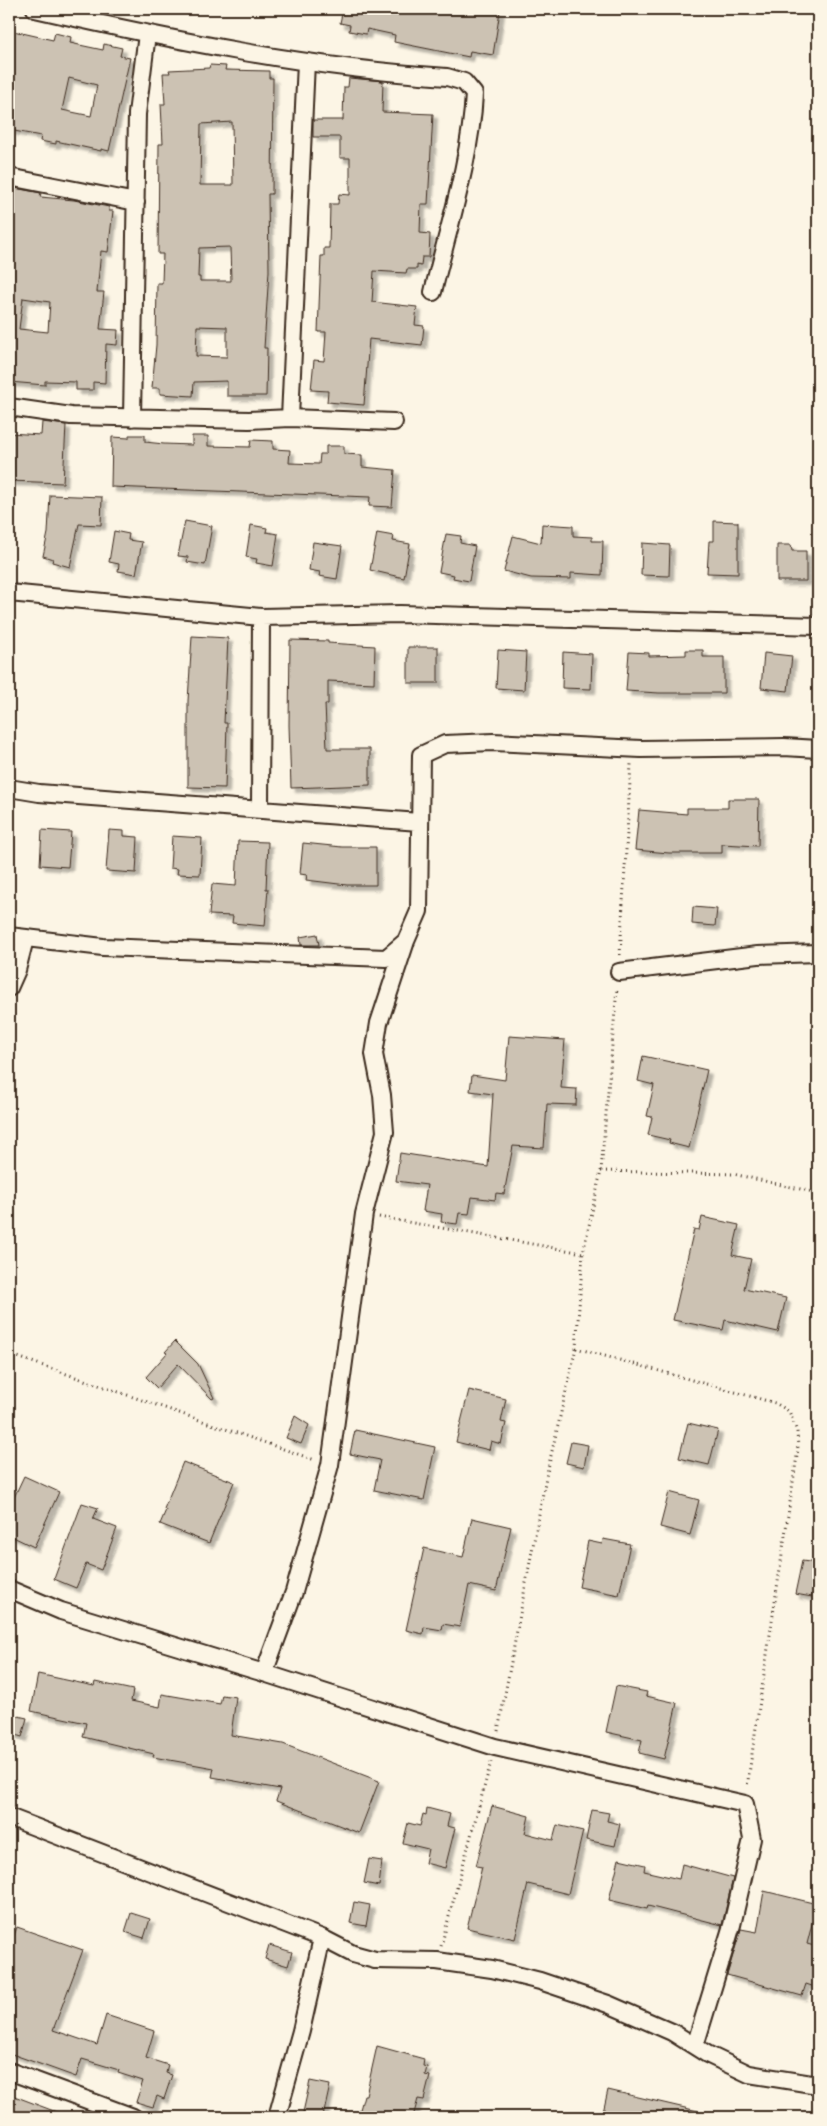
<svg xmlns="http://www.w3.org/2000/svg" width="827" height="2126" font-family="Caveat,sans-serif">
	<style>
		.building { fill: #ccc2b3; stroke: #3b2a1e; fill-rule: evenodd; filter: url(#shadow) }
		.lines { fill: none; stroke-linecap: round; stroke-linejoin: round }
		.minor-casing { stroke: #3b2a1e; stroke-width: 20 }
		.path { stroke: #3b2a1e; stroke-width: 3; stroke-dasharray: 1 4; stroke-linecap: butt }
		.minor { stroke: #fcf5e5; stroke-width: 16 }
	</style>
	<defs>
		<filter id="shadow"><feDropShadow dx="4.5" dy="4.5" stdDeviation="1" flood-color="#0004"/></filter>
	</defs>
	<rect width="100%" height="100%" fill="#fcf5e5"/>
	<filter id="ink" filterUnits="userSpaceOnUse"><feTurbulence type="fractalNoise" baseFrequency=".02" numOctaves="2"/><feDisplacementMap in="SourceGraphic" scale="10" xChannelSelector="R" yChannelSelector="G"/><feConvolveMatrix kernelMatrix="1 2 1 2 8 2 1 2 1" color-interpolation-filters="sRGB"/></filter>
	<g filter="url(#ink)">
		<!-- building -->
		<path class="building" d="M343,9H489L500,11L493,55L470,51L469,57L394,42L395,35L367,29L366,34L349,31L350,25L340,23Z
			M9,30L53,40L55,33L71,37L70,43L103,50L104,44L122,48L120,56L130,58L109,151L101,149V151L56,141V144L40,141L41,136L9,130ZM69,78L97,85L91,116L62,110Z
			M210,65L226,66L225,70L269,71V78H273L272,194H268L269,271L264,348H267L266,396H227V381L194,382L193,396L160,394V388H152L156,345L157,283H162L163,254H158L159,144H163L161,104H165L163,73H170L169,70L209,68ZM232,122L233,185H200L201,124ZM230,247L231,281H200V277H198L199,248ZM197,326L227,327V357L196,356Z
			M349,78L383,81L382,112L433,114L428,204H421L420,233L430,234L429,257H422L421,266L417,265V269H407L406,273L374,271L372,302L417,307L415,325L424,326L422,345L369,339L364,405L327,402L328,391L311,390L314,360L324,361L326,332H318L321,256H324V248H329L330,204H338L339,194L350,195V158H340V137H313V120H343L344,87H348Z
			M9,187L41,193L40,197L74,200L109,207V211H113L108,252L101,251L97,292H104L100,329L118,330L117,345L106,344L105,383L93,382V390H76V382L45,381V385L9,382ZM23,298L50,302L48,332L19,329Z
			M42,422L66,425L63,483L9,481V433L41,435Z
			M129,435H145V442L164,444L192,445V436H208V446L250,447L251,440L273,441V449L290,450L289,463L319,464L320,454H326V446H344V454L362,455V467L395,470L392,507L369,506L370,497L111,487L112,437L129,438Z
			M50,495L102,497L101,525L79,524L70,567L52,562L53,559L43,556L48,533Z
			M185,521L212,526L205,565L187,562L188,557L178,556Z
			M714,521L738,522V574L707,573L709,541H714Z
			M542,524L573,526V536L592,537V541H603L602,575L571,573V579L531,578L504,571L513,536L541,543Z
			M251,525L267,528L266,532L278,534L273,566L256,563L257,559L246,557Z
			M114,531L129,534L128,540L142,542L136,574L118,571L119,564L109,562Z
			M377,533L394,536L393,541L410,544L404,578L370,570Z
			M446,534L461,536L460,543L475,546L469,581L453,578L454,575L439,572Z
			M313,542L342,546L337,579L319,576L320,572L309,570Z
			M642,543L670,545L669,576L641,575Z
			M777,545H791L792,551H806V581H777Z
			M192,636L228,638L224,723H227L225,788L188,787V701Z
			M290,640L328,641V643L375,646L374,683L328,681V704H325L327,749H370V785L291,788L289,725Z
			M408,647H438V683H408Z
			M498,650L526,652L524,690L496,688Z
			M686,650H703V657H724V693H659L626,691L629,652L649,653V656L686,655Z
			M563,652L592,654L591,689L562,688Z
			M764,653L792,656L788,691L761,688Z
			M728,799H759L758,846L722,844V853H669L635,850L639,810L687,814V808H728Z
			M42,830L71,832L68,867L40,865Z
			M109,830L124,831V836L138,837L136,873L106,871Z
			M172,836L202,838L200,875L177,874L178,869L170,868Z
			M238,841L268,842L266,889H268L265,926L232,923L233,916L209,915L212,884L236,886Z
			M303,843L342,847H376V885H347L306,880L307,875L300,874Z
			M693,907L717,909L715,926L692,924Z
			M317,934L319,945H301L300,937Z
			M509,1036L565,1040L561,1088L577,1089L576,1105L547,1104L544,1148L513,1146L504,1194L496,1193L495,1200L472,1197L469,1214L459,1213L457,1224L441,1222L442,1214L423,1211L427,1185L396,1181L400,1153L488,1167L493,1094L470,1091L472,1075L505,1080Z
			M643,1056L707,1070L689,1148L669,1143L670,1140L648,1135L652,1117L647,1116L654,1085L638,1081Z
			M702,1217L739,1225L732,1255L751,1259L744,1289L786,1298L778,1332L725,1320L723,1330L673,1320L694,1229L699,1230Z
			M175,1341L198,1364L214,1398L212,1399L178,1364L157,1388L146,1377L167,1353L165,1352Z
			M469,1390L506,1399L501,1422L506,1423L501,1444L491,1441L489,1450L456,1442Z
			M295,1416L309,1425L301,1444L286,1438Z
			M688,1423L718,1430L709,1465L679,1458Z
			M355,1430L435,1447L424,1500L374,1490L380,1460L350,1454Z
			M571,1442L588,1445L584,1467L566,1463Z
			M183,1462L234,1482L209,1543L160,1524L166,1510L164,1509Z
			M24,1476L59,1492L34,1547L9,1535V1508Z
			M669,1492L699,1500L690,1535L660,1527Z
			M82,1503L98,1508L93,1519L117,1528L101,1570L86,1564L76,1588L54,1579Z
			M472,1518L511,1527L496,1591L469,1585L460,1627L443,1624L442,1630L424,1627L423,1634L406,1630L424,1548L463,1557Z
			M603,1539L630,1544L619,1595L579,1587L588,1541L602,1544Z
			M802,1561L817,1563L812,1597L795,1594Z
			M38,1674L94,1686L95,1682L133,1690L131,1701L160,1707L162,1694L220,1704L222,1695L236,1697L231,1735L283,1744L379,1781L359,1833L276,1801L280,1789L212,1777L214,1768L153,1757L154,1754L83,1737L86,1723L31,1711Z
			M616,1686L647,1692L646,1696L677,1703L664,1759L639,1753L642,1740L606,1732Z
			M9,1714L27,1718L22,1737L9,1733Z
			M492,1806L529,1816L525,1833L553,1840L557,1825L583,1831L568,1894L528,1884L515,1939L467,1928L482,1867L476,1866Z
			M427,1808L450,1814L447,1826L455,1828L445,1868L425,1863L428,1849L403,1843L408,1823L420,1826L423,1814L426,1815Z
			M592,1810L609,1813L607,1821L620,1824L615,1846L586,1840Z
			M369,1859L382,1861L379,1886L364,1883Z
			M619,1859L645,1865L644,1871L679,1879L682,1864L733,1878L722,1925L648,1906L647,1909L609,1900Z
			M764,1891L817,1904L807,1944L818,1947V1988L806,1984L802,1996L727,1975L741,1929L757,1932Z
			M354,1902L370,1905L366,1926L350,1923Z
			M131,1913L150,1919L144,1938L125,1932Z
			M17,1927L83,1950L53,2030L97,2045L106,2015L154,2031L146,2058L168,2065L166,2073L172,2075L164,2099L157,2096L153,2107L136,2102L143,2081L118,2073L119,2070L82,2059L76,2077L9,2053V1949Z
			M269,1945L292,1952L288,1966L265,1959Z
			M377,2046L424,2059L423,2066L427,2067L425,2075L430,2076L424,2100L418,2099L413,2117H358L364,2095H366Z
			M310,2081L330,2085L323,2117H302Z
			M608,2090L698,2111L697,2117H602Z
			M9,2094L67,2116V2117H9Z"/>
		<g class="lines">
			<!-- minor casing -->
			<g class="minor-casing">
				<path id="minor" d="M35,9C171,40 308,68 447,77L464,82L474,94C471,158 448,229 433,292
					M9,177L136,202
					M9,407L71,416L249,420L290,418L306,62
					M132,418L137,114L147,34
					M290,418L394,422
					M9,593L261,617L400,614L818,626
					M9,788L39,793L419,822
					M260,809L261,617
					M9,936L103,947L386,958L406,941L419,911L421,755L445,744L493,742L641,749L784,747L818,749
					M619,972L758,955L818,953
					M9,988L17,970L25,939
					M9,1589L61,1611L264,1673L495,1747L745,1804L752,1839L732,1925L695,2046
					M264,1673L294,1592L330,1465L364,1214L385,1132L382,1095L374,1054L379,1023L406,941
					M9,1817L322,1938L353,1954L375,1960L437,1961L492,1969L540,1981L608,2004L672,2032L707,2054L749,2074L818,2085
					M9,2071L133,2117
					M277,2117L301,2031L322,1938"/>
			</g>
			<!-- path -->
			<path class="path" d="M620,955L631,764
				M601,1171L733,1174L818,1193
				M379,1217L583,1253
				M576,1348L775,1403L789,1411L797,1431L798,1449L747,1787
				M9,1354L315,1460
				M498,1731L546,1477L576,1348L583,1253L601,1171L617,988
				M441,1946L491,1762"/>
			<!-- minor -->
			<use href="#minor" class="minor"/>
		</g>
	</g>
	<!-- margin -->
	<rect width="827" height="2126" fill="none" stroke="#fcf5e5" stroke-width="30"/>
	<rect x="15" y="15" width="797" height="2096" fill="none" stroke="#3b2a1e" stroke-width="2" filter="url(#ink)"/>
</svg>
